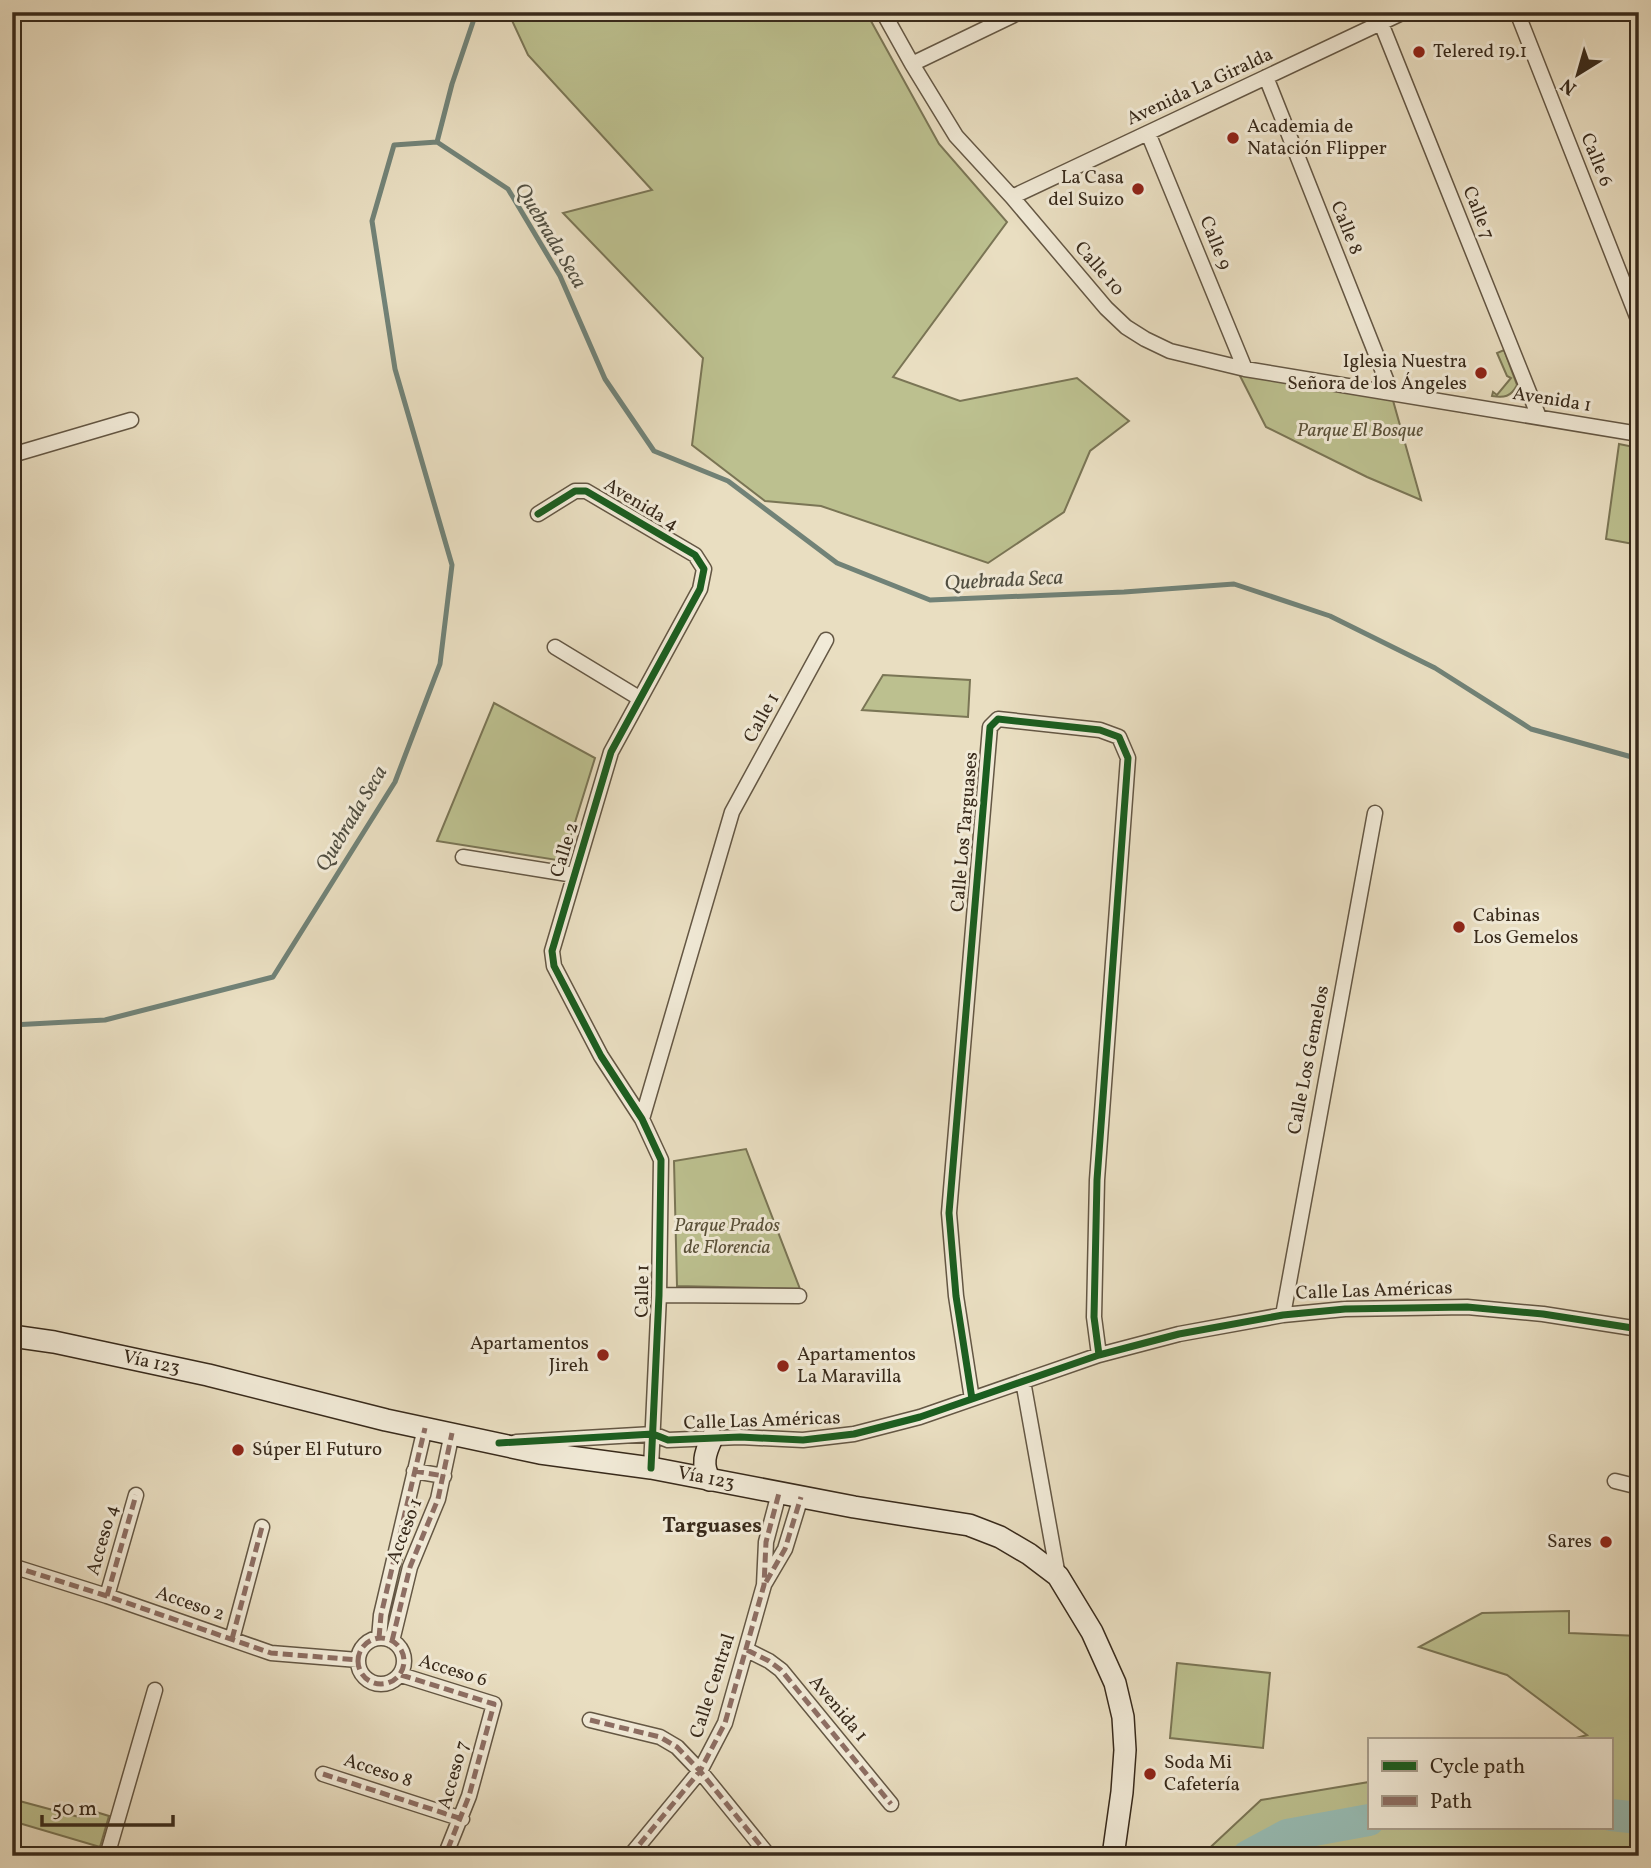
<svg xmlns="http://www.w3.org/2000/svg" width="1651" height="1868" font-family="Vollkorn,serif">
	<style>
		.green { fill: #bcc08f; stroke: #7a7555; stroke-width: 2 }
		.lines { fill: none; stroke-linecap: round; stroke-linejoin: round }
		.stream { stroke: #718277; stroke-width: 5 }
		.river { stroke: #97bcb4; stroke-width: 32 }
		.minor-casing { stroke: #645744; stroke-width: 17 }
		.secondary-casing { stroke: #382a1b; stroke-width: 24 }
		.minor { stroke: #f1ead7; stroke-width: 14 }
		.secondary { stroke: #f1ead7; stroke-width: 21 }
		.quiet { stroke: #8d6e63; stroke-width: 5; stroke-dasharray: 10 5; stroke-linecap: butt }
		.cycleway-casing { stroke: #f1ead7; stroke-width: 11 }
		.cycleway { stroke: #1b5e20; stroke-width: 7 }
		.poi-dot { fill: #8f2418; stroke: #f1ead7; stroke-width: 2.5 }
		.labels { text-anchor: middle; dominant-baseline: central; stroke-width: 6; stroke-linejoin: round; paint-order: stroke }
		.poi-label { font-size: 19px; fill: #382a1b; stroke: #f1ead7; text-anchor: start }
		.street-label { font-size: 19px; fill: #382a1b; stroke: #f1ead7 }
		.park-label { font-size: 19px; font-style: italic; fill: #595038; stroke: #f1ead7 }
		.water-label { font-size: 21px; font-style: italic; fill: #504e41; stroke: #f1ead7 }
		.neighbourhood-label { font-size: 21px; font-weight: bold; fill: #382a1b; stroke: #f1ead7 }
	</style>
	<rect width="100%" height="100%" fill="#e9dec1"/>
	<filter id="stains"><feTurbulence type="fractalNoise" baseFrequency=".00286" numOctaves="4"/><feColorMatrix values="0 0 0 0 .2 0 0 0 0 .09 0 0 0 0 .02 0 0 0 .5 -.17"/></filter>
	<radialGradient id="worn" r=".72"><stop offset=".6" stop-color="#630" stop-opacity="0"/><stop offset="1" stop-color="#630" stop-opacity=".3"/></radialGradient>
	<!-- green -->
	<path class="green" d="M508,12H866L939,144L1007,222L893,377L960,401L1077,378L1129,421L1090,451L1064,512L988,563L821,506L765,501L692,445L703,358L563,213L652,190L528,55Z
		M1504,350L1517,385C1511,397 1504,398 1492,396L1493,392L1497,395L1511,378L1507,376L1497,353Z
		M1237,370L1392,397L1421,500L1367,477L1266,427Z
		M1619,444L1639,448V545L1606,539Z
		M883,675L970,680L968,717L862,710Z
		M494,703L595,758L563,861L437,841Z
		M746,1149L800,1289L677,1286L674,1161Z
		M1569,1611V1633L1639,1636V1856H1201L1261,1800L1369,1782V1828H1611V1740H1569L1587,1735L1507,1675L1419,1647L1482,1613Z
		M1177,1663L1270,1673L1263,1748L1170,1738Z
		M12,1799L79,1817L83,1808L109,1816L100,1847L12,1821Z"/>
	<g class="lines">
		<!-- stream -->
		<path class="stream" d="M437,142L452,84L473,22L470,12
			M12,1025L105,1020L273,977L395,782L440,664L452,565L395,369L372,221L394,145L437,142L508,189L560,276L605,379L654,451L728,481L837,563L930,600L1124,592L1234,584L1330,616L1435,668L1531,729L1639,759"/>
		<!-- river -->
		<path class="river" d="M1611,1815L1639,1818
			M1248,1856L1287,1835L1369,1820"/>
		<!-- minor casing -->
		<g class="minor-casing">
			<path id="minor" d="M883,12L912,64L956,136L1012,197L1106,308L1126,327L1145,339L1170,351L1245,369L1639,434
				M1517,12L1639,322
				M1381,23L1539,417
				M912,64L1020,12
				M1266,77L1391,392
				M1148,133L1245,369
				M1012,197L1404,12
				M12,455L131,420
				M538,514L575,491H586L695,555L704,569L700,589L611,752L552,951L554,966L601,1056L642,1119L661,1160L659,1295L651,1468
				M555,647L639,698
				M463,857L574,875
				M642,1119L732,812L826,640
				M659,1295L799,1296
				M1283,1315L1375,813
				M1023,1381L1058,1576
				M972,1399L956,1296L949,1213L990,727L998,719L1100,730L1119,737L1128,758L1097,1180L1094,1317L1099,1355
				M516,1442L653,1434L668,1440L740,1437L803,1440L854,1434L920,1417L1099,1355L1179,1334L1283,1315L1345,1309L1467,1307L1543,1314L1639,1329
				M414,1471L444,1476
				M1615,1481L1639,1487
				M12,1566L107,1596L271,1653L358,1660
				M765,1583L785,1549L801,1497
				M107,1596L136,1495
				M358 1661a23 23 0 1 1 46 0a23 23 0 1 1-46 0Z
				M379,1638L381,1615L425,1428
				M232,1639L262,1527
				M392,1641L410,1567L438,1499L452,1433
				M747,1650L769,1661L781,1670L891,1804
				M401,1675L494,1704L469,1796L445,1856
				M590,1720L660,1737L677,1747L700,1771L769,1856
				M323,1774L462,1819
				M107,1856L155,1690
				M630,1856L700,1771L725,1723L764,1585L766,1542L779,1493"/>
		</g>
		<!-- secondary casing -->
		<g class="secondary-casing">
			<g id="secondary">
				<path id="s1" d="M12,1336L54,1342L208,1375L386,1420L540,1453L651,1468L854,1507L969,1525L1000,1537L1029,1554L1058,1576L1092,1632L1115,1683L1123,1717L1125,1750L1122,1792L1113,1856"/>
				<path d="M710,1480C701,1465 705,1453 712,1438"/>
			</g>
		</g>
		<!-- minor -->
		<use href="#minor" class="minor"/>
		<!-- secondary -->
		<use href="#secondary" class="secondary"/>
		<!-- quiet -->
		<path class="quiet" d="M414,1471L444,1476
			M12,1566L107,1596L271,1653L358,1660
			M766,1582L785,1549L801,1497
			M107,1596L136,1495
			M358 1661a23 23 0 1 1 46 0a23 23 0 1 1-46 0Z
			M379,1638L381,1615L425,1428
			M232,1639L262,1527
			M392,1641L410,1567L438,1499L452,1433
			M747,1650L769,1661L781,1670L891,1804
			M401,1675L494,1704L469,1796L445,1856
			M590,1720L660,1737L677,1747L700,1771L769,1856
			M323,1774L462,1819
			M630,1856L700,1771L725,1723L764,1585L766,1542L779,1493"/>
		<!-- cycleway casing -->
		<g class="cycleway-casing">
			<path id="cycleway" d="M538,514L575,491H586L695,555L704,569L700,589L611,752L552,951L554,966L601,1056L642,1119L661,1160L659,1295L651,1468
				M972,1399L956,1296L949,1213L990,727L998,719L1100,730L1119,737L1128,758L1097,1180L1094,1317L1099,1355
				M499,1443L653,1434L668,1440L740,1437L803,1440L854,1434L920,1417L1099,1355L1179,1334L1283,1315L1345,1309L1467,1307L1543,1314L1639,1329"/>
		</g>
		<!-- cycleway -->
		<use href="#cycleway" class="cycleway"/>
	</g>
	<!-- markers -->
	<g class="poi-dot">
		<circle cx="1419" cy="52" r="7"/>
		<circle cx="1233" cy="138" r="7"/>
		<circle cx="1138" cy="189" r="7"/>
		<circle cx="1481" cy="373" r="7"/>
		<circle cx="1459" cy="927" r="7"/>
		<circle cx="603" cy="1355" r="7"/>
		<circle cx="783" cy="1366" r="7"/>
		<circle cx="238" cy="1450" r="7"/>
		<circle cx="1606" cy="1542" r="7"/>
		<circle cx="1150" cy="1774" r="7"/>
	</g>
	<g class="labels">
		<!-- poi labels -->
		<g class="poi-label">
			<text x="1433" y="52">Telered 19.1</text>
			<text x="1247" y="127">Academia de<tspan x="1247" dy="22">Natación Flipper</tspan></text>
			<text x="1124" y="178" text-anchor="end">La Casa<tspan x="1124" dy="22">del Suizo</tspan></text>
			<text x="1467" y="362" text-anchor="end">Iglesia Nuestra<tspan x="1467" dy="22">Señora de los Ángeles</tspan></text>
			<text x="1473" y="916">Cabinas<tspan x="1473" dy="22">Los Gemelos</tspan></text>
			<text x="589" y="1344" text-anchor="end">Apartamentos<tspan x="589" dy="22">Jireh</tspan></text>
			<text x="797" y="1355">Apartamentos<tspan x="797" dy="22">La Maravilla</tspan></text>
			<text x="252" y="1450">Súper El Futuro</text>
			<text x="1592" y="1542" text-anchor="end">Sares</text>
			<text x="1164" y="1763">Soda Mi<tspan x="1164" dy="22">Cafetería</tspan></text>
		</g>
		<!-- street labels -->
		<g class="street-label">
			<text transform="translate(1200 87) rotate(-25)">Avenida La Giralda</text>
			<text transform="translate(1596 160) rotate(68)">Calle 6</text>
			<text transform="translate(1478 213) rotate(68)">Calle 7</text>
			<text transform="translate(1346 228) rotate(68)">Calle 8</text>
			<text transform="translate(1215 243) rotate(68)">Calle 9</text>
			<text transform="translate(1099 269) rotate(49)">Calle 10</text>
			<text transform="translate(1552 400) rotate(9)">Avenida 1</text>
			<text transform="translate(641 505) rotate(31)">Avenida 4</text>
			<text transform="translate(762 718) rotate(-61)">Calle 1</text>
			<text transform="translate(965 832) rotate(-85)">Calle Los Targuases</text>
			<text transform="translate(565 850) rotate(-73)">Calle 2</text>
			<text transform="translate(1309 1060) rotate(-79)">Calle Los Gemelos</text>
			<text transform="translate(643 1291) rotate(-89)">Calle 1</text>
			<text transform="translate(1374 1291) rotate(-2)">Calle Las Américas</text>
			<text stroke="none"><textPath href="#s1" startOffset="142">Vía 123</textPath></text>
			<text transform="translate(762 1421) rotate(-2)">Calle Las Américas</text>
			<text stroke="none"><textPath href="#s1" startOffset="709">Vía 123</textPath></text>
			<text transform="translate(405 1531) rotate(-69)">Acceso 1</text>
			<text transform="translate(103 1540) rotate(-74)">Acceso 4</text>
			<text transform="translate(190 1604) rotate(19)">Acceso 2</text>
			<text transform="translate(453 1671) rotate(17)">Acceso 6</text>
			<text transform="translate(713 1686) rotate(-72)">Calle Central</text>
			<text transform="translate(838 1709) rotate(50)">Avenida 1</text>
			<text transform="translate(378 1771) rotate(18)">Acceso 8</text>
			<text transform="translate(454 1775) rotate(-74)">Acceso 7</text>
		</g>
		<!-- park labels -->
		<g class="park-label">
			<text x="1360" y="431">Parque El Bosque</text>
			<text x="727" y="1226">Parque Prados<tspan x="727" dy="22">de Florencia</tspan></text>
		</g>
		<!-- water labels -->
		<g class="water-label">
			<text transform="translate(550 236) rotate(59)">Quebrada Seca</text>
			<text transform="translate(1004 581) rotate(-3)">Quebrada Seca</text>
			<text transform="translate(352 819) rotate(-59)">Quebrada Seca</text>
		</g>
		<!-- neighbourhood labels -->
		<g class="neighbourhood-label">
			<text x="712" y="1526">Targuases</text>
		</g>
	</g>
	<!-- margin -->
	<rect width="1651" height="1868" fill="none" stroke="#e9dec1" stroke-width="42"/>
	<rect x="14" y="14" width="1623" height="1840" fill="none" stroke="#382a1b" stroke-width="3.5"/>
	<rect x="21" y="21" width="1609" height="1826" fill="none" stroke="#382a1b" stroke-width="2"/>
	<!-- legend -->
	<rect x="1368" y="1738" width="245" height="91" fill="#f1ead7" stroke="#a79d8c" stroke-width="2"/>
	<rect x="1382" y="1761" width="35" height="10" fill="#1b5e20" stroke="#a79d8c" stroke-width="2"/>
	<text x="1430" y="1773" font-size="21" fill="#382a1b">Cycle path</text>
	<rect x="1382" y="1796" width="35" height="10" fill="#8d6e63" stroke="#a79d8c" stroke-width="2"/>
	<text x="1430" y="1808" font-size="21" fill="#382a1b">Path</text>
	<!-- north arrow -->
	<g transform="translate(1578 74) rotate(217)" stroke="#f1ead7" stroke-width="5" paint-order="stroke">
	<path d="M0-5L12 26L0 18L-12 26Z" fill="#382a1b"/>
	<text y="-10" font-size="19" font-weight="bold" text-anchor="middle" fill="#382a1b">N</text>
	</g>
	<!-- scale -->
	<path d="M42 1815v10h131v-10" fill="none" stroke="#382a1b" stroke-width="3.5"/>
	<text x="52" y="1815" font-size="21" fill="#382a1b" stroke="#f1ead7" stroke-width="5" paint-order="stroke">50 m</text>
	<rect width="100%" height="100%" filter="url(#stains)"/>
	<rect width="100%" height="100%" fill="url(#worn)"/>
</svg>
